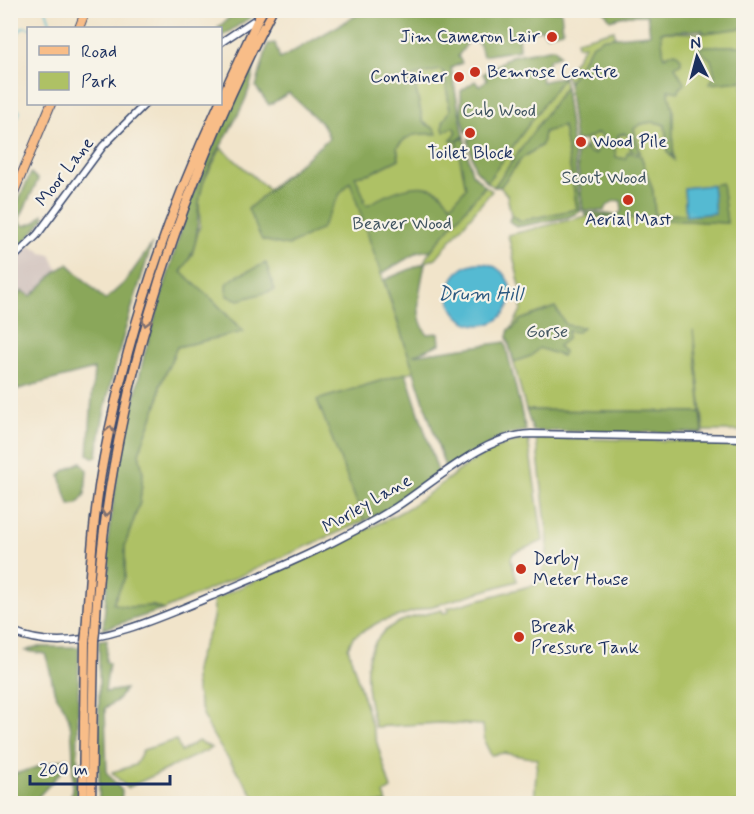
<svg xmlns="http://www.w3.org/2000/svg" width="754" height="814" font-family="Mynerve,sans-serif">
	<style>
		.industrial { fill: #cfc0bb }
		.green { fill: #aec165; stroke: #647862; stroke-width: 1.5 }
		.forest { fill: #8aa75a; stroke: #526b5c; stroke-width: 1.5 }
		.water { fill: #54bad2; stroke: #387498; stroke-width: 1.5 }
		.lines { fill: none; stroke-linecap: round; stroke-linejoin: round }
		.stream { stroke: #54bad2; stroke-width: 1.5 }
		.minor-casing { stroke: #3b4a6e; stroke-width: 9 }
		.major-casing { stroke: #3b4a6e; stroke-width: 10 }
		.highway-casing { stroke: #3b4a6e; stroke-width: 11 }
		.minor { stroke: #fff; stroke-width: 6 }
		.major { stroke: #f8bd88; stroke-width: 8 }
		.highway { stroke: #f8bd88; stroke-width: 8 }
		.highway-bridge-casing { stroke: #3b4a6e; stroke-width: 11; stroke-linecap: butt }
		.highway-bridge { stroke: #f8bd88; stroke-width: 8 }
		.oneway { stroke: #7e6f71 }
		.poi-dot { fill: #c8321e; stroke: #f7f3e8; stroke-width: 2 }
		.labels { text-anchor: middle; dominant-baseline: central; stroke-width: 4.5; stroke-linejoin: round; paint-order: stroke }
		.poi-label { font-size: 18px; fill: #1b2f5e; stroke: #f7f3e8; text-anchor: start }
		.park-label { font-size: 18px; fill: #405460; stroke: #f7f3e8 }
		.street-label { font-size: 18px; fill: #1b2f5e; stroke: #f7f3e8 }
		.water-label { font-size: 20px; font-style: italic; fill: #2c5981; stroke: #f7f3e8 }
	</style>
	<rect width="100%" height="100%" fill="#f7f3e8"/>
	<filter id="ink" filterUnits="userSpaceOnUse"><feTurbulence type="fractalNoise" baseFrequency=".0167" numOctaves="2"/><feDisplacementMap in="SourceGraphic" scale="12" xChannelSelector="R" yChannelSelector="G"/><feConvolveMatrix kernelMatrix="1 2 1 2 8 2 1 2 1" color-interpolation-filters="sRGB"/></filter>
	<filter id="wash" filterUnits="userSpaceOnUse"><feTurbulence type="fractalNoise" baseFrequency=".008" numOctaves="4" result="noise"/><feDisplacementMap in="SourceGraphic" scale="24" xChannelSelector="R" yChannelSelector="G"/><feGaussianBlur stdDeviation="1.35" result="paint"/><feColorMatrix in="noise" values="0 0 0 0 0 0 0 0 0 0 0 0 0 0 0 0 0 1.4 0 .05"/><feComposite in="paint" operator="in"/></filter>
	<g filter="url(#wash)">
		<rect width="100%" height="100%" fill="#f1e4ca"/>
		<!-- industrial -->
		<path class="industrial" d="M31,245L42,253L51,255L58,270L39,291L11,309L10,264Z"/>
		<!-- green -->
		<path class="green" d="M743,27V431H704L693,330L701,412L526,410L507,337L521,310L522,294L508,235L586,216L727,223L722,184L684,188L686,216L655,215L653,191L641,156L625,159L588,152L584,140L598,133L603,136L600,144L617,146L618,135L629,134L640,153L634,129C642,121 656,121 665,125L668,153L674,160L661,32L705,33Z
			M614,30L615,36L592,45L568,83L566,74L585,45L577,46V40Z
			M440,70L444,73L450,111L448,129L453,127L457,132L451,140L464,136V138L458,140L466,188L481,192L485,186L492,191L436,258L424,263L427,256L458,215L440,192L359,208L414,371L318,400L364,521L163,610L152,605L130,610L113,604L125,577V545L140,502L143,473L139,453L159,399L160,386L177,347L243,331L213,300L181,273L192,255L200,225L199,202L203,183L221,148L268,189L335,135L355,176L371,173L399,159L397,147L408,136L425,132L413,76Z
			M564,76L565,87L494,187L487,182Z
			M563,126L577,209L520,221L511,215L507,195L500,187L522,158L542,145L544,132Z
			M536,438L743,442V803H534L537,759L504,753L491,755L485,743L483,725L439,723L375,727C366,691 355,644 397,623C410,616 428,614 442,610L443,613L449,612L448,608L537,584L546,562L548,540Z
			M528,439L543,541L513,553L511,559L517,581L379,622L353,637L348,648L391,789L384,793L387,803H258C237,767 207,739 198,697C196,688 194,679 195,670C199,645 218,627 213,600C275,571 339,545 399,513C442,490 478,444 528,439Z
			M176,740L181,752L198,741L212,748L127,788L112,772L135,765L143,750Z"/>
		<!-- forest -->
		<path class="forest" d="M236,11H254L251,17L221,37L220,28H218Z
			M364,11H561L563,31L546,35L542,29L518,34L519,50L483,56L480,45L471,38L458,56L462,63L451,68L464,136L453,142L451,140L457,132L453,127L444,132C440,120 446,120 450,110L444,73L440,70L413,76L423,122L435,129L437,134C420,134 409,132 397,147L399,159L371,173L355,176L365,199L363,201L367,205C387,194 416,179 438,191C443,194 447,201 451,205L466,188L457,144L458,140L464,138L472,173L485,186L431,250L418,252L381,274L350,182L340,194L321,229L288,246L262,240L248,209L329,138L324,126L289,93L269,105L256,87L268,44L275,43L280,59Z
			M604,11H743V28L705,33L702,30L661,32L664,57L675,52L681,58V63L675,67L685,84L680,87L679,92L668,90L673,109V157L668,153L665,125C656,121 642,121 634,129L640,153L630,150L632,139L624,133L618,135L617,146L599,144L603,136L598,133L584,140L575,141L568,83L592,45L604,38L650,34L647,15H628L610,20Z
			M704,46H743V81L709,84L715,75L711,60L698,49Z
			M554,48L560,55L550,59L541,75L542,82L564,76L487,182L475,169L468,139L474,137L473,131L466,132L461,113V91L475,81L479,86L487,80L483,74L511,56Z
			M254,56C257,101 216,143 203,184C192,219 206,238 181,272L213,300L243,332L177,347L160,386L159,399L139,453L143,473L140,502L125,545V577L113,603C135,612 143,601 163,610L103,629L109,564L106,552L117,476L144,356L188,206L230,106Z
			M565,87L581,211L569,217L517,227L509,221L511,215L521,221L577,209L563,126L544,132L542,145L522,158L500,187H494Z
			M584,147L588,152L595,154L600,147L615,148L616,157L625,159L628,152L641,156L653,191L655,215L714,213L712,185L722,183L727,223L586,216L584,212L618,215L622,210L621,201C613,199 607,205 604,211L583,210L576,153L581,152Z
			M31,173L38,180L19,220L24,226L36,222L43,214L45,217L30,236L11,255V217Z
			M152,244C130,313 106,385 97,456L94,458L88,454L94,369L11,391C10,367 3,306 22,291L31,296L58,270L68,264L105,300L125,282Z
			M266,263L275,290L239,300L227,296L226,284L237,276Z
			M425,263C421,287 412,313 427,334L439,333L440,344L413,355L505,342L526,431L502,436L446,470L384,280Z
			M555,307L566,325L583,327L578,332L568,331L567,339L558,346L564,352L562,356L539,348L531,356L514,362L507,337L509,329H513L520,320Z
			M406,373L439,475L399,503L364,521L317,400Z
			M526,410L701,412L703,433L533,431Z
			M81,462L87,470L85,494L78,504L69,505L60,476L64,471Z
			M107,639L106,662L109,663L105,692L125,689L118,700L105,708L107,773L122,791L121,803H99V640Z
			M35,647H79L77,803H70C74,782 75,730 66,711C63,704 56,698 54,690C51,678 50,666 45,654L26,651Z
			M67,758L63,770L35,800L11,803V775Z"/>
		<!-- water -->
		<path class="water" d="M712,185L715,213L686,216L684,188Z
			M449 294a31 31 0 1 1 62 0a31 31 0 1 1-62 0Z"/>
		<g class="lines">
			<!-- stream -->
			<path class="stream" d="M46,10L50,22L48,28
				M10,43L23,27L32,28
				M10,98L20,112L17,119L10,121"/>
		</g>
	</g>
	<g filter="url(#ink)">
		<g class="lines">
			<!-- minor casing -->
			<g class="minor-casing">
				<path id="minor" d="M220,43L259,17
					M10,261L37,235L103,146L145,104
					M10,631C26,638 42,641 59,641C112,640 163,616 212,596C274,570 339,543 396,507C435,482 484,435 531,434L744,438"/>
			</g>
			<!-- major casing -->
			<g class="major-casing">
				<path id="major" d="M79,28L86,10
					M10,202L51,104"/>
			</g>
			<!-- highway casing -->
			<g class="highway-casing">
				<path id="highway" d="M220,101L257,21
					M95,632C106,411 171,207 272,10
					M86,633C90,574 93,515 104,457C127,335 167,216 219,104
					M83,804L85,642
					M91,804L94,640"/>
			</g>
			<!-- minor -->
			<use href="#minor" class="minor"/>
			<!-- major -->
			<use href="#major" class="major"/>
			<!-- highway -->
			<use href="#highway" class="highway"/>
			<!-- highway-bridge casing -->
			<g class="highway-bridge-casing">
				<path id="highway-bridge" d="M257,21L263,10
					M94,640L95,632
					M85,642L86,633"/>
			</g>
			<!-- highway-bridge -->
			<use href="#highway-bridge" class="highway-bridge"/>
		</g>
		<!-- one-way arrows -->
		<defs><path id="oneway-chevron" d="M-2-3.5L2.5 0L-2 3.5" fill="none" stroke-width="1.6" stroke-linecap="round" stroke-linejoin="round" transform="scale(1.5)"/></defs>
		<g class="oneway">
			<use href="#oneway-chevron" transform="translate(146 322) rotate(105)"/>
			<use href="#oneway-chevron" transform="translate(110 430) rotate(-78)"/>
			<use href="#oneway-chevron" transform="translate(106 513) rotate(97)"/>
		</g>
	</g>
	<!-- markers -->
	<g class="poi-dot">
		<circle cx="552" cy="37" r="6"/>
		<circle cx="475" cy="72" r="6"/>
		<circle cx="459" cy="77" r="6"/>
		<circle cx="470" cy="133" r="6"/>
		<circle cx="581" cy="142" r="6"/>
		<circle cx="628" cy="200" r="6"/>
		<circle cx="521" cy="569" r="6"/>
		<circle cx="519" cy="637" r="6"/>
	</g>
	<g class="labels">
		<!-- poi labels -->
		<g class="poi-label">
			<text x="540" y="37" text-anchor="end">Jim Cameron Lair</text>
			<text x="487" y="72">Bemrose Centre</text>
			<text x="447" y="77" text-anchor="end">Container</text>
			<text x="593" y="142">Wood Pile</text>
			<text x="470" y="153" text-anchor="middle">Toilet Block</text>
			<text x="628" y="220" text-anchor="middle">Aerial Mast</text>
			<text x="533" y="559">Derby<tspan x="533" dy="21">Meter House</tspan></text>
			<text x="531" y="627">Break<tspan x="531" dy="21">Pressure Tank</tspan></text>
		</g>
		<!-- park labels -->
		<g class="park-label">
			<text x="499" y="111">Cub Wood</text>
			<text x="604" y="178">Scout Wood</text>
			<text x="402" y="224">Beaver Wood</text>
			<text x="547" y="332">Gorse</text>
		</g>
		<!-- street labels -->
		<g class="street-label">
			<text transform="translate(65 172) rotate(-52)">Moor Lane</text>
			<text transform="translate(367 504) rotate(-30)">Morley Lane</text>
		</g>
		<!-- water labels -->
		<g class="water-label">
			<text x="480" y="294">Drum Hill</text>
		</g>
	</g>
	<!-- margin -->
	<rect width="754" height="814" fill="none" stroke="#f7f3e8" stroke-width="36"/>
	<!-- legend -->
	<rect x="27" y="27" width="195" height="78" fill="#f7f3e8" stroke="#9fa5b1" stroke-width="1.5"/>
	<rect x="39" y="46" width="30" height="9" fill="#f8bd88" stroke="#9fa5b1" stroke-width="1.5"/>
	<text x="81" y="57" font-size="18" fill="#1b2f5e">Road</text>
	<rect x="39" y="72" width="30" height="18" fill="#aec165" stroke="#9fa5b1" stroke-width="1.5"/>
	<text x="81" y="87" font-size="18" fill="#1b2f5e">Park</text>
	<!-- north arrow -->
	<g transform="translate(697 57) rotate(354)" stroke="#f7f3e8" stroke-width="4.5" paint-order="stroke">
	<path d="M0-4.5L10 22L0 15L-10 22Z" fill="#1b2f5e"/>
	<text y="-9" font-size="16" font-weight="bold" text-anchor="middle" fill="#1b2f5e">N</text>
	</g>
	<!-- scale -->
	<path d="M30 775v9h140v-9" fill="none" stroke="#1b2f5e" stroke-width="3"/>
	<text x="39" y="775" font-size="18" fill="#1b2f5e" stroke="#f7f3e8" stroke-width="4.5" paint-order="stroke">200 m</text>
</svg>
